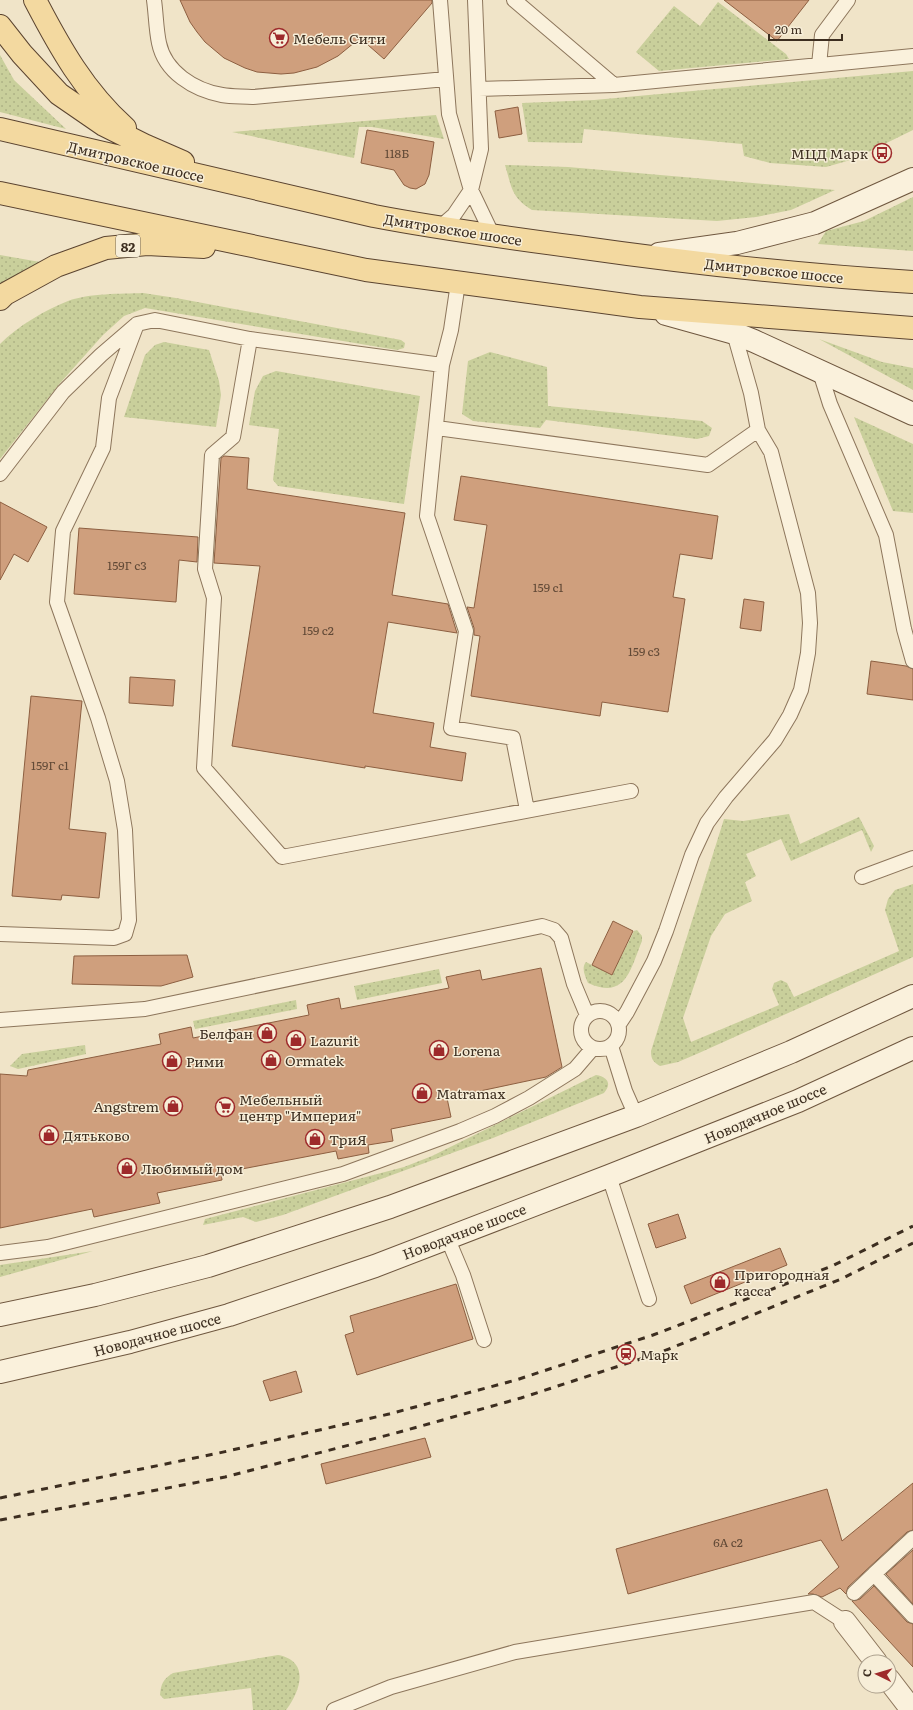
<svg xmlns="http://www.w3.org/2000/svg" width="913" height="1710" font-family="Literata,serif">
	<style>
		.grass { fill: url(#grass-dots) }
		.building { fill: #cf9f7d; stroke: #8d5f41 }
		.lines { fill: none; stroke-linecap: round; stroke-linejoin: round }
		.service-casing { stroke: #8d765c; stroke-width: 16 }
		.minor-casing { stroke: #8d765c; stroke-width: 24 }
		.secondary-casing { stroke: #6f573f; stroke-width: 24 }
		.primary-casing { stroke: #5b4430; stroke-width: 24 }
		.service { stroke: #faf1dc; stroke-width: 14 }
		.minor { stroke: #faf1dc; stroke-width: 22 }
		.secondary { stroke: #faf1dc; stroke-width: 22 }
		.primary { stroke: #f3d9a0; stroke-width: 22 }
		.rail { stroke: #3d2e20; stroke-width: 3; stroke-dasharray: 7 7; stroke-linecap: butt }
		.labels { text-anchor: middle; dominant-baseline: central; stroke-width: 3; stroke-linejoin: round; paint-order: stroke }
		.number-label { font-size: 12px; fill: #624a37 }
		.shield { fill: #f7eed8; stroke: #756857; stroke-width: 1 }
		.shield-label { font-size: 13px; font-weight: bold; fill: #3d2e20 }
		.poi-label { font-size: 14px; fill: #3d2e20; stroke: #f7eed8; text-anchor: start }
		.street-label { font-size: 14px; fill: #3d2e20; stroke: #f7eed8 }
	</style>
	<defs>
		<pattern id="grass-dots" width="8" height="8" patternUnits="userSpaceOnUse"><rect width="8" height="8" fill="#c9cf9b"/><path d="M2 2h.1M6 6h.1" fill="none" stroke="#aeb285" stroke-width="1.8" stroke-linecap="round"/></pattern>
	</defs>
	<rect width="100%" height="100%" fill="#f0e4c8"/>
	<!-- grass -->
	<path class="grass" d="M718,2L786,54L789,59L659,71L636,52L674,6L700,26Z
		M0,55L14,80L66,129L0,112Z
		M913,71V130L854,159L826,167L770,163L744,156L742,144L584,129L582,143L528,142L522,103L594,100Z
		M436,115L444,139L372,127H359L354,158L232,132Z
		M505,165L568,167L835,190L791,210L756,217L717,221L532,210C511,197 512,188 505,165Z
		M913,197V251L818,244L826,231L864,221Z
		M0,255L40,262L0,287Z
		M143,293L176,298L401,340L405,343L404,348L397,350L145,308L124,316L103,335L61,382L0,459V344C18,326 45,310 68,301C89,293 121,294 143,293Z
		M819,339L882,362L913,368V390Z
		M164,342L209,350L219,381L221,395L216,427L124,417L145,355L155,345Z
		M490,352L547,367L548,406L702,421L712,428L709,436L697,439L546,420L540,428L473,421L462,414L468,361Z
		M276,371L420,396L404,504L278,486L273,480L279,429L249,425L255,391L263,376Z
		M854,417L913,444V513L893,511Z
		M789,814L800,844L859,817L874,846L871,852L862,830L791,861L781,839L746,854L756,876L745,882L752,901L725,914L711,936L683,1018L691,1042L779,1005L772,989L774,983L781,980L787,983L794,997L899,951L885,910L888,899L895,890L913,884V957L699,1053L678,1062L660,1066C653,1062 651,1059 651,1051L724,819L743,821Z
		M637,930L642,936V941C630,970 626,1000 588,983C585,976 581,968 586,962L612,975L634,931Z
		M439,969L442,983L357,1000L354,986Z
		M296,1000L297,1009L195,1029L193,1021Z
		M85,1045L86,1054L18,1069L10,1066L22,1054Z
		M596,1075C608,1077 612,1084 604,1093L493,1138L283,1215L256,1222L243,1217L203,1225L205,1219L404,1167L432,1156Z
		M93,1251L0,1277V1265Z
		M278,1655C310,1661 301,1690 286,1710H253L251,1688L164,1699L160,1695C161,1684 163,1679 173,1673Z"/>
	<!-- building -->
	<path class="building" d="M180,0H432V3L384,59L360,38L338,56L317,67L294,73L281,74L257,72L245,68L224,58L205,42L197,32L190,22Z
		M724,0H809L777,41Z
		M518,107L522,134L499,138L495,111Z
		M367,130L434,142L429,175L425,184L416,189L410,188L404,185L394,170L361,163Z
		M224,456L249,458L247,489L405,513L392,595L448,604L457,633L388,622L373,713L434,723L430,747L466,753L462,781L365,766V768L232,746L260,566L214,563L221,458Z
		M461,476L718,516L712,559L680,554L673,597L685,599L668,712L602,702L600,716L471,696L480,636L474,635V628L467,607L474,608L487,525L454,520Z
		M0,502L47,527L28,562L14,554L0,580Z
		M79,528L198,537L197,562L179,560L176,602L74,594Z
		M744,599L764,602L761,631L740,628Z
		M871,661L906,666L913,669V700L867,694Z
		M130,677L175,680L173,706L129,703Z
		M31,696L82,701L69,829L106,833L99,898L62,895L61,900L12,896Z
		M613,921L633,931L612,975L592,965Z
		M187,955L193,977L161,986L72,984L74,956Z
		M541,968L562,1067L546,1077L447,1098L451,1117L391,1129L393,1141L368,1145L369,1153L338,1159L336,1151L221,1173L222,1180L157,1193L160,1203L94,1217L92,1209L0,1228V1074L27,1076L28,1070L161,1044L159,1034L191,1027L193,1038L309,1015L307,1005L339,998L341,1009L449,988L446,977L480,970L482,980Z
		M678,1214L686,1238L656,1248L648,1224Z
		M780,1248L787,1265L691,1304L684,1286Z
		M456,1284L473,1339L357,1375L345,1335L354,1332L350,1316Z
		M296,1371L302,1392L270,1401L263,1381Z
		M425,1438L431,1457L326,1484L321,1464Z
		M913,1483V1530L907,1532L848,1587L846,1594L840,1588L822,1597L813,1594H808L839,1567L821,1540L628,1594L616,1549L827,1489L842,1541Z
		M913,1550V1604L886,1574Z
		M874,1586L907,1622L913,1624V1667L852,1601L860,1599Z"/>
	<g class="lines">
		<!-- service casing -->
		<g class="service-casing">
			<path id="service" d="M154,0C156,14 156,29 159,43C165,72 194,90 222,95C232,97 243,96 253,97L446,79
				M440,0L449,114L471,190L493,236
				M514,0L614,85
				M819,65L822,35L848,0
				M479,89L614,85L913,56
				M439,228L454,215L471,190L481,149L475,0
				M458,283L451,330L442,365L427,516L466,631L451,728L513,738L527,810
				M250,339L233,437L212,455L205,569L214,598L204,768L282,857L631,791
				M820,372L830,404L886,535L904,629L913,661
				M437,428L708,465L758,430
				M0,474L63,392L101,355L137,324L155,320L250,339L442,365
				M862,877L913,858
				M0,934L114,938L125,934L129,920L125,830L117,781L98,718L57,602L63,531L103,448L109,398L137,324
				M581 1030a19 19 0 1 1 38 0a19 19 0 1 1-38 0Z
				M0,1020L145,1009L542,926L554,930L561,938L574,984L587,1015
				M619,1024L627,1012L654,961L666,931L692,855L707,823L726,797L775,740L790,715L801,690L808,653L810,623L808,593L771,452L758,430L751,393L734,333
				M611,1046L625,1091L636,1116
				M609,1176L649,1299
				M447,1237L463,1275L484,1340
				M0,1253L48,1247L343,1174L460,1131L495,1116L529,1098L575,1069L593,1048
				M874,1574L913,1538
				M854,1593L874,1574L913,1616
				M334,1710L391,1687L515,1652L814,1602L845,1622"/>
		</g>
		<!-- minor casing -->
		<g class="minor-casing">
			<path id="minor" d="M845,1622L876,1662
				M889,1680L912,1710"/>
		</g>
		<!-- secondary casing -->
		<g class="secondary-casing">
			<path id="secondary" d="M659,254L737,243L815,223L913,179
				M666,314L734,333L754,341L913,414
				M0,1315L95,1295L208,1266L390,1207L636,1116L791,1052L913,996
				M0,1372L130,1342L229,1315L375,1266L609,1176L798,1101L913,1048"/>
		</g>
		<!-- primary casing -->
		<g class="primary-casing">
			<path id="primary" d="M35,0C60,48 84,91 125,128
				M0,26L22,54L59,94L104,125L144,145L183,162
				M0,129L374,216C441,229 509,238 577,247C689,263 800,275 913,282
				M0,193L366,270L640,307L913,328
				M0,299L5,294L56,266L106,248L147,244L204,247"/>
		</g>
		<!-- service -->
		<use href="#service" class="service"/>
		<!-- minor -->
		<use href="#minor" class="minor"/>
		<!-- secondary -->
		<use href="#secondary" class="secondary"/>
		<!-- primary -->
		<use href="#primary" class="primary"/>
		<!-- rail -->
		<path class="rail" d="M0,1498L219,1453L389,1414L516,1380L653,1335L832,1266L913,1226
			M0,1520L225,1477L396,1433L521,1398L659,1353L841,1279L913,1243"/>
	</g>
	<!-- icons -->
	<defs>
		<g id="supermarket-ring" transform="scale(1)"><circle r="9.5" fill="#f7eed8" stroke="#9e2a2b" stroke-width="1.5"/><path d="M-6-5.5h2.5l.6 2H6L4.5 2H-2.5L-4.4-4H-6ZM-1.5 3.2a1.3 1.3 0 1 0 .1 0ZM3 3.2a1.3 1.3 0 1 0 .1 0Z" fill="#9e2a2b"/></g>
		<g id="bus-ring" transform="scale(1)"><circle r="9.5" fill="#f7eed8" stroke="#9e2a2b" stroke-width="1.5"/><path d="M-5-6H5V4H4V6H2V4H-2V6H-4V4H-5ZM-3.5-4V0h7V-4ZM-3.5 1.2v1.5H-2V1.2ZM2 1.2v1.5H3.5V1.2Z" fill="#9e2a2b"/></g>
		<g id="shop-ring" transform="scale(1)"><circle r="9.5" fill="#f7eed8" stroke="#9e2a2b" stroke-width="1.5"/><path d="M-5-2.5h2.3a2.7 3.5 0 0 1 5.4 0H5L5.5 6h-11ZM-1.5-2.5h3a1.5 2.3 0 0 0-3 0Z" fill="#9e2a2b"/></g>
		<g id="station-ring" transform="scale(1)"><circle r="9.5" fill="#f7eed8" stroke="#9e2a2b" stroke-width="1.5"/><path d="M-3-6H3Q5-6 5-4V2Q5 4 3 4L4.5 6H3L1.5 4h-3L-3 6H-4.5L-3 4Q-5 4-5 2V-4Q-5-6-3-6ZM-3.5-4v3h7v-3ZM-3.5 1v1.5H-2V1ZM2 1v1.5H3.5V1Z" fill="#9e2a2b"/></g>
	</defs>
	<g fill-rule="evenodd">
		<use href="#supermarket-ring" x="279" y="38"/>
		<use href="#bus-ring" x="882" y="153"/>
		<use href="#shop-ring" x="267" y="1033"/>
		<use href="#shop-ring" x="296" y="1040"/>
		<use href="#shop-ring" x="439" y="1050"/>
		<use href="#shop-ring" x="271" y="1060"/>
		<use href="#shop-ring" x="172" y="1061"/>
		<use href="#shop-ring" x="422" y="1093"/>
		<use href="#shop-ring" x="173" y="1106"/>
		<use href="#supermarket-ring" x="225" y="1107"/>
		<use href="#shop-ring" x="49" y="1135"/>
		<use href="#shop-ring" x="315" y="1139"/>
		<use href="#shop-ring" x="127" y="1168"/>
		<use href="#shop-ring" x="720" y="1282"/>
		<use href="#station-ring" x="626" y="1354"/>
	</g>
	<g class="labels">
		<!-- number labels -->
		<g class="number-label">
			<text x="397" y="153">118Б</text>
			<text x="127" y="565">159Г с3</text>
			<text x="548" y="587">159 с1</text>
			<text x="318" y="630">159 с2</text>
			<text x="644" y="651">159 с3</text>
			<text x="50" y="765">159Г с1</text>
			<text x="728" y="1542">6А с2</text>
		</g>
		<!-- shield labels -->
		<rect class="shield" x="116" y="235" width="24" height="22" rx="3"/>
		<g class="shield-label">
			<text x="128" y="246">82</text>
		</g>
		<!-- poi labels -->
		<g class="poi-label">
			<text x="293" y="38">Мебель Сити</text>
			<text x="868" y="153" text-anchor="end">МЦД Марк</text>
			<text x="253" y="1033" text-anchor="end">Белфан</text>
			<text x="310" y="1040">Lazurit</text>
			<text x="453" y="1050">Lorena</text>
			<text x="285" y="1060">Ormatek</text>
			<text x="186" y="1061">Рими</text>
			<text x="436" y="1093">Matramax</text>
			<text x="239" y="1099">Мебельный<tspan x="239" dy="16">центр "Империя"</tspan></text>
			<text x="159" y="1106" text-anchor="end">Angstrem</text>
			<text x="63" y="1135">Дятьково</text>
			<text x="329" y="1139">ТриЯ</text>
			<text x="141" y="1168">Любимый дом</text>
			<text x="734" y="1274">Пригородная<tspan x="734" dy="16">касса</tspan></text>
			<text x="640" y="1354">Марк</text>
		</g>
		<!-- street labels -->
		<g class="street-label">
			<text transform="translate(136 161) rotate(13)">Дмитровское шоссе</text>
			<text transform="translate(453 229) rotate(9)">Дмитровское шоссе</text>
			<text transform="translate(774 270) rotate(6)">Дмитровское шоссе</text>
			<text transform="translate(765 1113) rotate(-23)">Новодачное шоссе</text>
			<text transform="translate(464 1231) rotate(-21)">Новодачное шоссе</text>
			<text transform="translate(157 1334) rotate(-15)">Новодачное шоссе</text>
		</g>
	</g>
	<!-- north arrow -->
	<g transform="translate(877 1674) rotate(275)"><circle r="19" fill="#f7eed8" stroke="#ada18e"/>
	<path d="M0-3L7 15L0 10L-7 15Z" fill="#9e2a2b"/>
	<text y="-6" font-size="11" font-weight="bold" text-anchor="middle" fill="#3d2e20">С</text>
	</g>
	<!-- scale -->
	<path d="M769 34v6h73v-6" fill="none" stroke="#3d2e20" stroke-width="2"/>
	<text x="775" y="34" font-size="12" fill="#3d2e20" stroke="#f7eed8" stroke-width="3" paint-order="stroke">20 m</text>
</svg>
